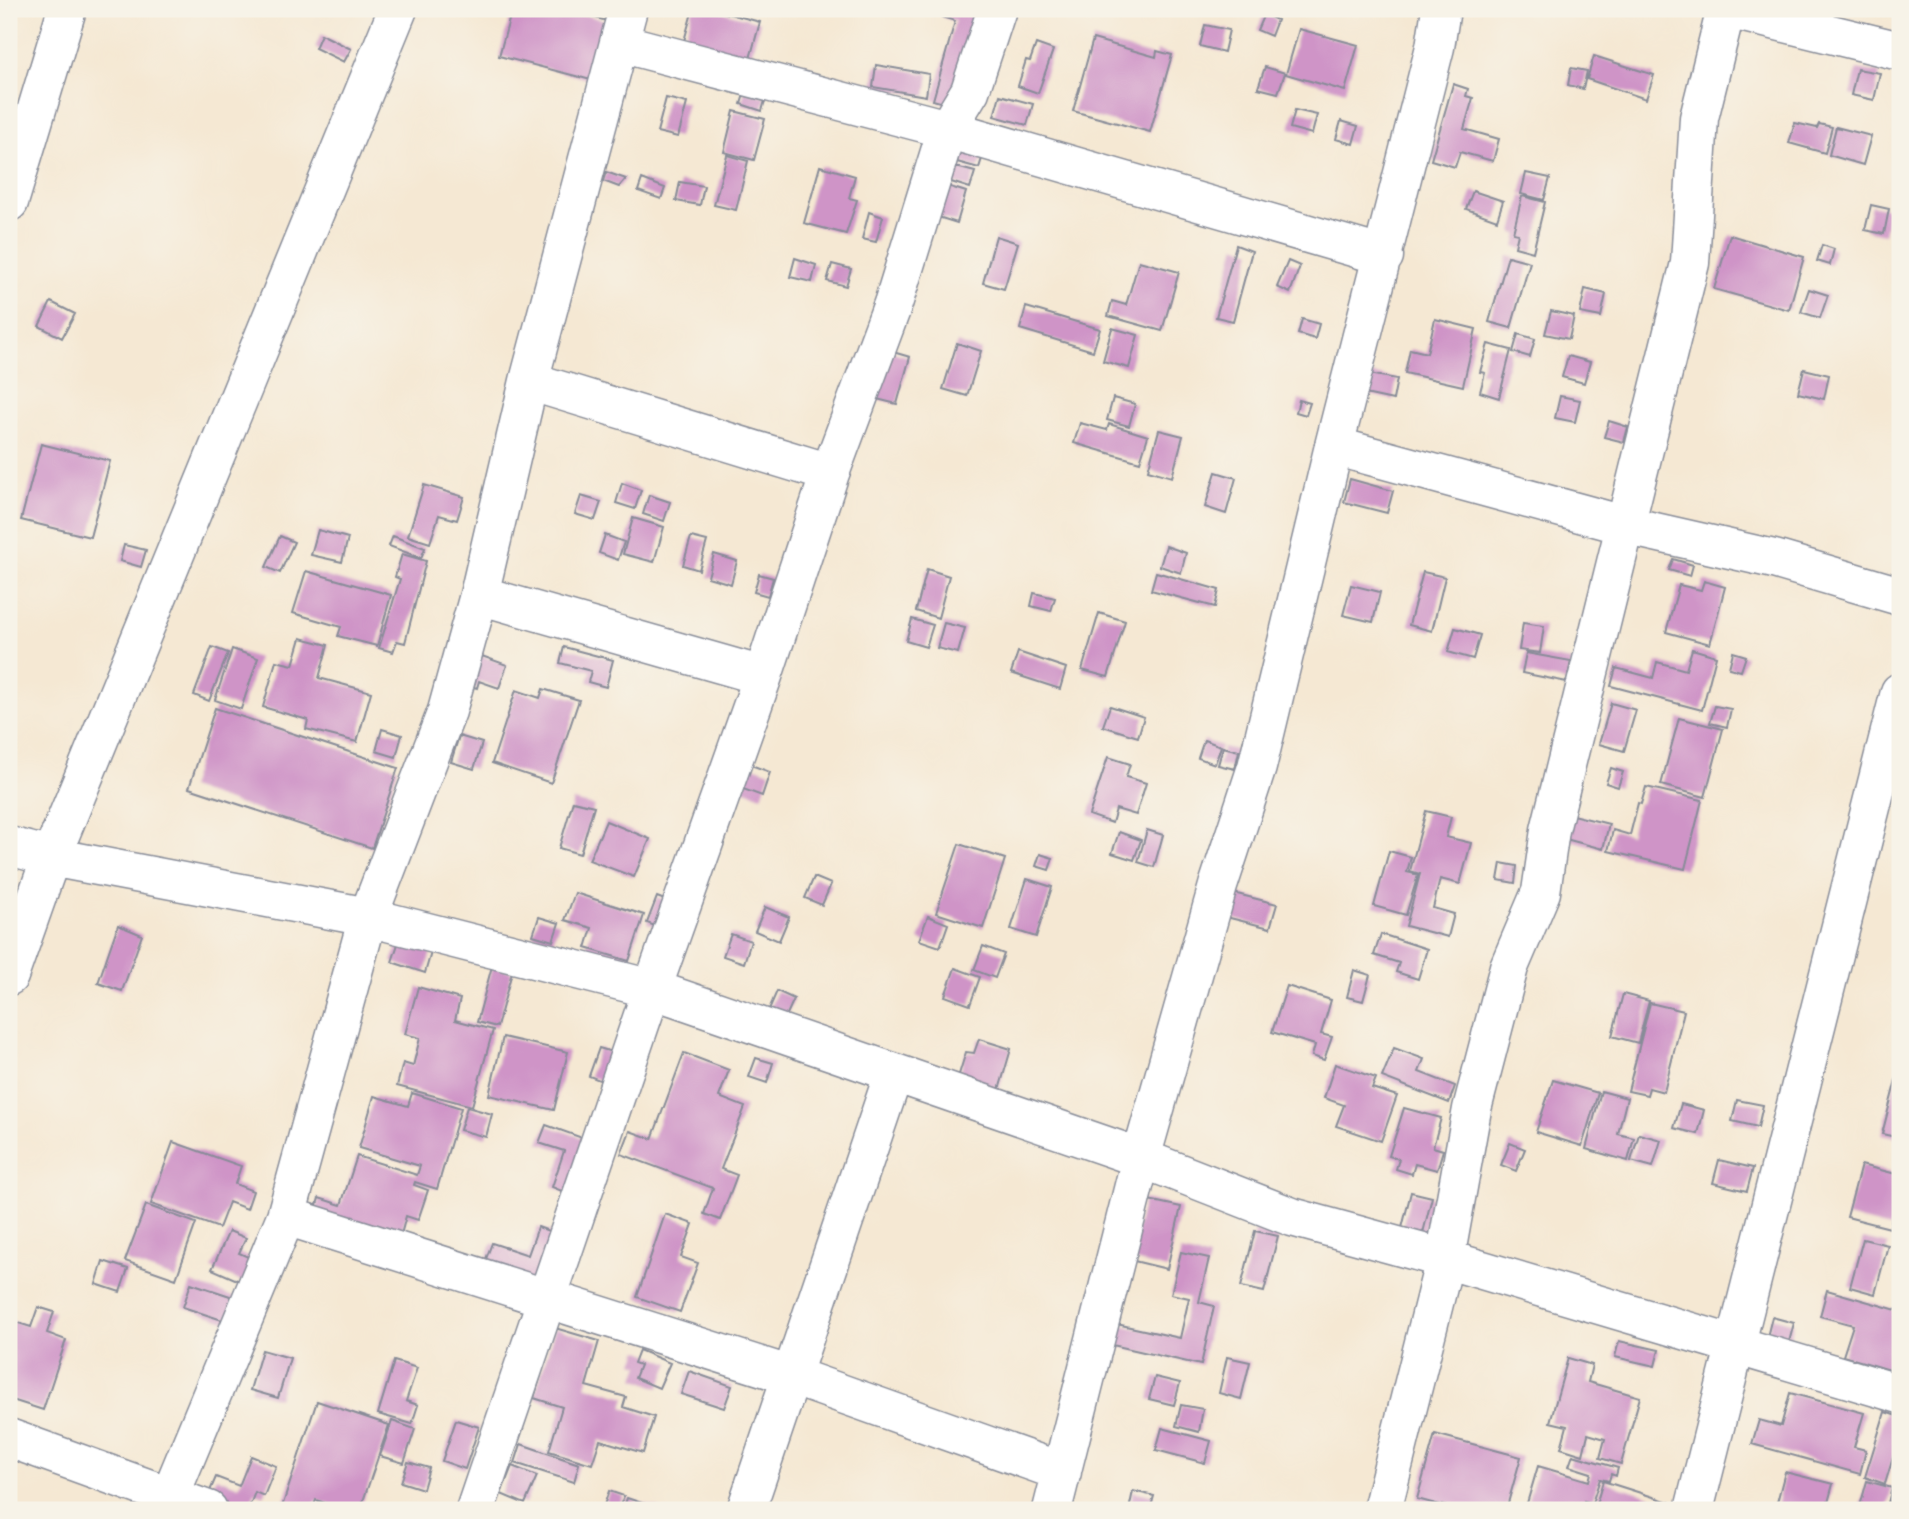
<svg xmlns="http://www.w3.org/2000/svg" width="1909" height="1519" font-family="'EB Garamond',serif">
	<style>
		.building { fill: #cf94c7 }
		.lines { fill: none; stroke-linecap: round; stroke-linejoin: round }
		.street-casing { stroke: #888c98; stroke-width: 41 }
		.street { stroke: #fff; stroke-width: 38 }
	</style>
	<rect width="100%" height="100%" fill="#f7f3e8"/>
	<filter id="ink" filterUnits="userSpaceOnUse"><feTurbulence type="fractalNoise" baseFrequency=".0143" numOctaves="2"/><feDisplacementMap in="SourceGraphic" scale="14" xChannelSelector="R" yChannelSelector="G"/><feConvolveMatrix kernelMatrix="1 2 1 2 8 2 1 2 1" color-interpolation-filters="sRGB"/></filter>
	<filter id="wash" filterUnits="userSpaceOnUse"><feTurbulence type="fractalNoise" baseFrequency=".00686" numOctaves="4" result="noise"/><feDisplacementMap in="SourceGraphic" scale="28" xChannelSelector="R" yChannelSelector="G"/><feGaussianBlur stdDeviation="1.57" result="paint"/><feColorMatrix in="noise" values="0 0 0 0 0 0 0 0 0 0 0 0 0 0 0 0 0 1.4 0 .05"/><feComposite in="paint" operator="in"/></filter>
	<g filter="url(#wash)">
		<rect width="100%" height="100%" fill="#f5e8d3"/>
		<g id="blocks">
			<!-- building -->
			<path class="building" d="M512,9H563L607,21L591,80L499,56Z
				M693,9H711L760,22L748,66L682,48Z
				M945,9H977L951,105L933,100L955,21L942,17Z
				M1264,14L1277,20L1271,36L1257,30Z
				M1205,25L1229,30L1224,52L1200,46Z
				M1299,29L1358,45L1345,91L1286,74Z
				M321,34L351,49L344,62L315,48Z
				M1093,39L1156,57L1157,51L1172,55L1150,132L1073,111Z
				M1036,44L1053,50L1038,93L1018,86L1026,60L1030,61Z
				M1594,56L1654,75L1646,99L1587,79Z
				M876,65L929,74L926,96L873,87Z
				M1265,67L1285,73L1278,93L1258,88Z
				M1571,68L1587,71L1583,89L1568,85Z
				M1857,69L1880,73L1874,100L1851,95Z
				M1453,84L1468,89L1466,96L1473,98L1464,129L1499,139L1493,161L1460,152L1455,167L1431,160Z
				M745,91L766,97L762,111L741,104Z
				M1000,95L1033,104L1027,125L994,116Z
				M666,98L687,103L678,137L657,132Z
				M1295,110L1317,115L1312,134L1290,128Z
				M734,111L765,119L754,160L724,152Z
				M1341,121L1358,126L1353,144L1336,139Z
				M1795,123L1817,128L1819,124L1832,127L1825,153L1789,143Z
				M1836,127L1871,136L1863,165L1829,155Z
				M961,146L984,152L979,168L957,162Z
				M727,155L748,161L736,210L714,205Z
				M820,166L855,176L849,198L857,200L846,234L804,223Z
				M952,166L975,172L970,188L948,181Z
				M606,172L626,179L619,187L603,181Z
				M1526,173L1550,178L1544,200L1521,194Z
				M642,179L665,188L661,199L638,191Z
				M680,182L704,186L700,205L676,201Z
				M944,185L966,192L957,223L935,216Z
				M1473,191L1503,201L1497,220L1466,209Z
				M1522,196L1545,202L1533,252L1515,247L1518,234L1513,233Z
				M1871,205L1889,209L1884,234L1865,230Z
				M869,212L883,217L876,242L862,239Z
				M1730,235L1804,257L1789,310L1714,289Z
				M996,236L1018,243L1004,289L983,283Z
				M1236,245L1252,251L1233,321L1216,317Z
				M1822,245L1834,249L1830,265L1817,261Z
				M1508,256L1530,262L1511,328L1489,322Z
				M795,258L816,265L812,282L790,277Z
				M1139,261L1179,272L1162,331L1108,316L1112,301L1126,305Z
				M1288,261L1300,266L1290,293L1277,287Z
				M832,264L851,269L846,286L827,281Z
				M1585,289L1606,294L1601,317L1580,313Z
				M1809,289L1828,295L1820,318L1801,312Z
				M51,302L75,314L62,338L39,326Z
				M1026,307L1100,329L1093,351L1020,329Z
				M1551,311L1574,316L1569,339L1545,334Z
				M1302,319L1319,324L1315,339L1298,334Z
				M1435,319L1476,329L1463,386L1405,373L1410,349L1427,353Z
				M1112,328L1138,335L1129,368L1103,361Z
				M1518,334L1535,339L1530,357L1513,352Z
				M957,343L981,351L967,396L943,389Z
				M1488,344L1511,350L1499,398L1480,392L1485,373L1480,372Z
				M886,350L910,357L897,404L873,398Z
				M1568,356L1590,362L1584,383L1562,377Z
				M1804,369L1829,375L1824,399L1798,393Z
				M1369,374L1397,379L1393,400L1365,394Z
				M1560,396L1580,400L1575,422L1555,418Z
				M1113,398L1135,404L1129,426L1107,420Z
				M1299,400L1310,403L1306,415L1296,412Z
				M1609,421L1628,427L1624,442L1604,437Z
				M1080,423L1107,430L1109,424L1148,436L1140,462L1074,443Z
				M1159,430L1183,436L1172,477L1148,470Z
				M41,444L110,461L90,537L21,520Z
				M1216,472L1236,478L1226,514L1205,507Z
				M1350,479L1393,491L1387,513L1344,502Z
				M622,483L641,490L635,509L616,503Z
				M424,485L464,497L457,520L439,515L430,543L408,536Z
				M649,495L670,502L664,521L643,514Z
				M581,496L601,502L595,520L575,514Z
				M633,518L664,527L654,562L623,554Z
				M318,530L348,538L342,562L311,555Z
				M605,535L624,542L618,560L599,553Z
				M280,536L294,542L280,573L266,567Z
				M393,536L425,548L421,558L389,546Z
				M691,537L707,541L699,570L683,565Z
				M124,545L146,550L141,567L120,561Z
				M1166,546L1186,553L1181,573L1160,566Z
				M402,554L426,561L405,643L397,641L393,652L379,648L400,579L395,577Z
				M714,554L737,561L731,584L708,577Z
				M1673,559L1693,565L1690,576L1669,570Z
				M927,569L949,576L938,618L916,611Z
				M306,571L391,595L377,646L338,636L341,627L293,613Z
				M1156,572L1219,590L1215,607L1151,590Z
				M1423,572L1445,577L1432,631L1409,625Z
				M759,574L773,578L768,596L754,592Z
				M1704,581L1725,587L1710,644L1666,632L1679,585L1701,590Z
				M1351,585L1380,592L1373,622L1343,615Z
				M1034,593L1055,598L1051,611L1031,606Z
				M1099,613L1125,621L1108,677L1082,670Z
				M912,619L933,625L926,647L906,641Z
				M944,623L965,628L958,653L937,648Z
				M1523,623L1544,626L1540,653L1519,650Z
				M1455,628L1480,635L1473,659L1448,652Z
				M301,638L328,645L319,678L371,692L357,742L306,729L308,720L263,707L276,661L293,665Z
				M212,647L228,653L209,701L194,695Z
				M564,647L613,660L606,687L588,682L591,671L560,663Z
				M232,649L258,658L241,709L215,700Z
				M1692,649L1716,656L1702,710L1611,686L1616,668L1653,678L1657,662L1686,670Z
				M468,651L507,665L499,688L479,681L477,688L457,682Z
				M1018,652L1066,668L1060,689L1011,673Z
				M1733,652L1746,656L1741,671L1729,668Z
				M1526,653L1571,661L1567,682L1522,673Z
				M543,689L579,700L551,783L492,763L516,690L540,698Z
				M1611,703L1636,710L1624,751L1599,744Z
				M1110,706L1144,717L1138,737L1103,726Z
				M1715,706L1731,709L1727,727L1710,723Z
				M215,708L398,768L372,848L189,788Z
				M1679,718L1723,729L1705,797L1661,785Z
				M382,729L402,735L396,757L376,751Z
				M459,736L482,743L474,769L451,762Z
				M1204,740L1221,746L1215,764L1198,758Z
				M1223,747L1239,751L1235,769L1218,765Z
				M1108,757L1130,764L1126,777L1146,783L1136,815L1116,809L1112,823L1089,815Z
				M751,765L770,772L762,796L743,789Z
				M1611,768L1623,772L1618,787L1606,783Z
				M1646,787L1702,800L1685,869L1608,851L1613,830L1630,835L1638,803L1641,804Z
				M573,801L594,806L580,854L559,848Z
				M1426,811L1451,817L1446,837L1471,843L1460,884L1440,879L1433,908L1454,914L1448,937L1406,926L1420,874L1410,871Z
				M1564,813L1609,824L1603,849L1558,837Z
				M606,821L650,839L634,877L589,860Z
				M1147,830L1163,835L1154,867L1138,862Z
				M1119,832L1141,840L1134,860L1112,853Z
				M959,844L1005,859L983,928L936,913Z
				M1389,851L1411,857L1407,872L1418,875L1406,915L1374,906Z
				M1040,854L1053,858L1049,870L1036,866Z
				M1501,863L1517,866L1515,883L1498,880Z
				M814,877L831,884L822,905L805,898Z
				M1027,879L1052,887L1036,937L1011,929Z
				M575,893L644,915L629,961L586,948L592,928L565,920Z
				M1233,893L1277,904L1270,928L1226,917Z
				M657,897L670,902L660,928L647,923Z
				M765,907L789,917L779,941L755,931Z
				M928,916L948,924L940,947L919,940Z
				M539,917L559,923L553,941L533,935Z
				M118,925L142,935L122,991L98,983Z
				M731,934L751,941L744,963L723,956Z
				M1381,934L1427,949L1418,979L1396,972L1399,963L1374,955Z
				M400,938L432,949L425,973L392,962Z
				M983,946L1004,954L995,978L974,970Z
				M492,966L512,972L497,1027L477,1022Z
				M955,968L980,977L970,1005L945,996Z
				M1354,970L1370,975L1363,1001L1347,997Z
				M1287,986L1331,1000L1321,1034L1332,1037L1324,1060L1312,1056L1315,1045L1272,1032Z
				M418,987L460,999L455,1020L493,1030L472,1106L397,1086L403,1063L413,1066L420,1038L405,1034Z
				M777,991L794,999L784,1021L767,1014Z
				M1623,994L1649,1001L1638,1043L1612,1036Z
				M1650,1003L1684,1011L1664,1092L1649,1088L1647,1095L1628,1091Z
				M503,1037L568,1052L554,1110L489,1095Z
				M979,1039L1011,1049L997,1097L956,1084L966,1052L974,1053Z
				M599,1048L612,1052L602,1081L589,1076Z
				M1394,1048L1424,1059L1419,1072L1455,1086L1449,1103L1382,1077Z
				M684,1053L729,1070L719,1097L745,1107L721,1169L737,1175L720,1220L704,1214L713,1188L621,1154L630,1131L652,1139Z
				M756,1058L773,1063L767,1083L749,1077Z
				M1335,1064L1376,1078L1372,1088L1397,1096L1381,1141L1336,1126L1344,1105L1324,1098Z
				M1553,1080L1598,1093L1582,1146L1536,1132Z
				M1896,1080L1900,1081V1138L1882,1134Z
				M1601,1091L1627,1098L1618,1134L1634,1138L1628,1161L1586,1149Z
				M412,1093L461,1108L437,1189L415,1182L414,1185L428,1190L418,1220L406,1216L399,1242L314,1215L319,1198L341,1205L357,1156L417,1175L420,1166L359,1148L374,1096L408,1106Z
				M1737,1100L1763,1105L1758,1127L1732,1121Z
				M1681,1104L1704,1110L1698,1134L1674,1128Z
				M467,1107L492,1114L486,1137L460,1130Z
				M1404,1108L1441,1118L1433,1147L1443,1150L1437,1170L1415,1164L1412,1174L1396,1169L1399,1159L1389,1156Z
				M546,1125L588,1140L569,1194L552,1187L564,1151L539,1143Z
				M1639,1134L1661,1140L1653,1167L1631,1161Z
				M173,1142L241,1166L235,1184L253,1191L247,1209L229,1202L219,1228L151,1204Z
				M1510,1143L1525,1149L1516,1171L1501,1165Z
				M1719,1160L1753,1168L1747,1191L1713,1183Z
				M1861,1165L1900,1175L1890,1228L1847,1217Z
				M1411,1192L1432,1197L1423,1233L1402,1228Z
				M1144,1199L1181,1207L1167,1269L1130,1260Z
				M146,1205L196,1223L176,1279L125,1261Z
				M665,1214L693,1224L681,1257L698,1263L680,1312L637,1297Z
				M538,1227L557,1234L538,1286L483,1267L492,1243L528,1255Z
				M229,1231L246,1238L239,1253L255,1260L244,1283L212,1269Z
				M1255,1231L1278,1236L1264,1292L1241,1287Z
				M1863,1239L1888,1245L1875,1294L1850,1287Z
				M1181,1252L1209,1258L1199,1302L1214,1306L1201,1365L1108,1344L1112,1323L1180,1338L1189,1298L1171,1294Z
				M103,1261L128,1269L120,1292L96,1284Z
				M191,1283L236,1298L228,1322L183,1307Z
				M1827,1290L1900,1311V1333L1890,1370L1843,1356L1853,1325L1820,1316Z
				M38,1307L54,1312L47,1333L66,1340L43,1410L9,1399V1320L31,1327Z
				M1772,1317L1794,1323L1788,1346L1766,1341Z
				M555,1328L599,1341L586,1386L626,1397L623,1407L654,1417L643,1453L600,1440L592,1464L549,1451L562,1407L534,1398Z
				M1619,1341L1659,1350L1655,1366L1615,1357Z
				M262,1350L290,1358L278,1398L250,1390Z
				M639,1350L670,1363L659,1388L635,1378L640,1365L634,1363Z
				M1227,1357L1250,1362L1241,1399L1219,1393Z
				M1568,1358L1592,1365L1588,1382L1640,1397L1621,1464L1600,1458L1605,1439L1588,1434L1583,1455L1561,1448L1567,1426L1550,1422Z
				M394,1361L417,1368L406,1401L418,1405L412,1424L378,1414Z
				M689,1371L732,1386L724,1408L681,1394Z
				M1155,1377L1180,1383L1174,1405L1149,1399Z
				M1790,1393L1864,1413L1854,1447L1866,1450L1860,1474L1752,1444L1759,1420L1781,1426Z
				M317,1401L389,1425L360,1510H347L316,1500L312,1510H281Z
				M1181,1405L1203,1409L1199,1432L1176,1426Z
				M1885,1412L1900,1417V1434L1885,1484L1865,1477Z
				M456,1420L479,1427L465,1469L442,1461Z
				M392,1421L415,1429L404,1463L380,1456Z
				M1162,1428L1211,1441L1205,1463L1156,1450Z
				M1435,1434L1521,1457L1506,1510H1459L1417,1499Z
				M521,1444L579,1464L574,1482L515,1463Z
				M1573,1455L1618,1468L1616,1476L1611,1474L1609,1481L1600,1479L1592,1503L1584,1501L1582,1510H1525L1538,1466L1589,1481L1591,1473L1569,1466Z
				M251,1456L276,1466L264,1496L255,1492L248,1510H236L207,1498L216,1477L239,1486Z
				M408,1462L429,1468L423,1489L401,1482Z
				M512,1466L537,1476L525,1504L501,1494Z
				M1785,1472L1833,1484L1826,1510H1775Z
				M1603,1481L1669,1502L1666,1510H1614L1596,1505Z
				M1867,1481L1892,1488L1886,1510H1859Z
				M609,1491L624,1496L618,1510L603,1508Z
				M1133,1491L1154,1496L1150,1510H1129Z
				M627,1498L663,1510H623Z
				M1188,1503L1215,1509L1214,1510H1186Z"/>
		</g>
	</g>
	<g filter="url(#ink)">
		<use href="#blocks" fill-opacity="0" stroke="#888c98" stroke-width="2"/>
		<g class="lines">
			<!-- street casing -->
			<g class="street-casing">
				<path id="street" d="M1728,9L1900,51
					M620,43L947,129L1384,256
					M9,202L67,9
					M529,381L830,473
					M1334,446L1624,525L1774,559L1900,596
					M479,595L763,676
					M9,846L51,857L368,917L652,989L1141,1158L1292,1217L1445,1259L1900,1394
					M9,976L51,857L398,9
					M286,1216L792,1376L1062,1472
					M9,1438L208,1510
					M164,1510L286,1216L368,917L447,711L479,595L529,381L628,9
					M475,1510L652,989L763,676L830,473L893,304L947,129L970,91L997,9
					M746,1510L894,1073
					M1052,1510L1141,1158L1218,886L1257,767L1334,446L1435,47L1441,9
					M1382,1510L1445,1259L1472,1109L1509,967L1541,892L1550,830L1690,263L1699,118L1726,9
					M1694,1510L1900,692"/>
			</g>
			<!-- street -->
			<use href="#street" class="street"/>
		</g>
	</g>
	<!-- margin -->
	<rect width="1909" height="1519" fill="none" stroke="#f7f3e8" stroke-width="35"/>
</svg>
